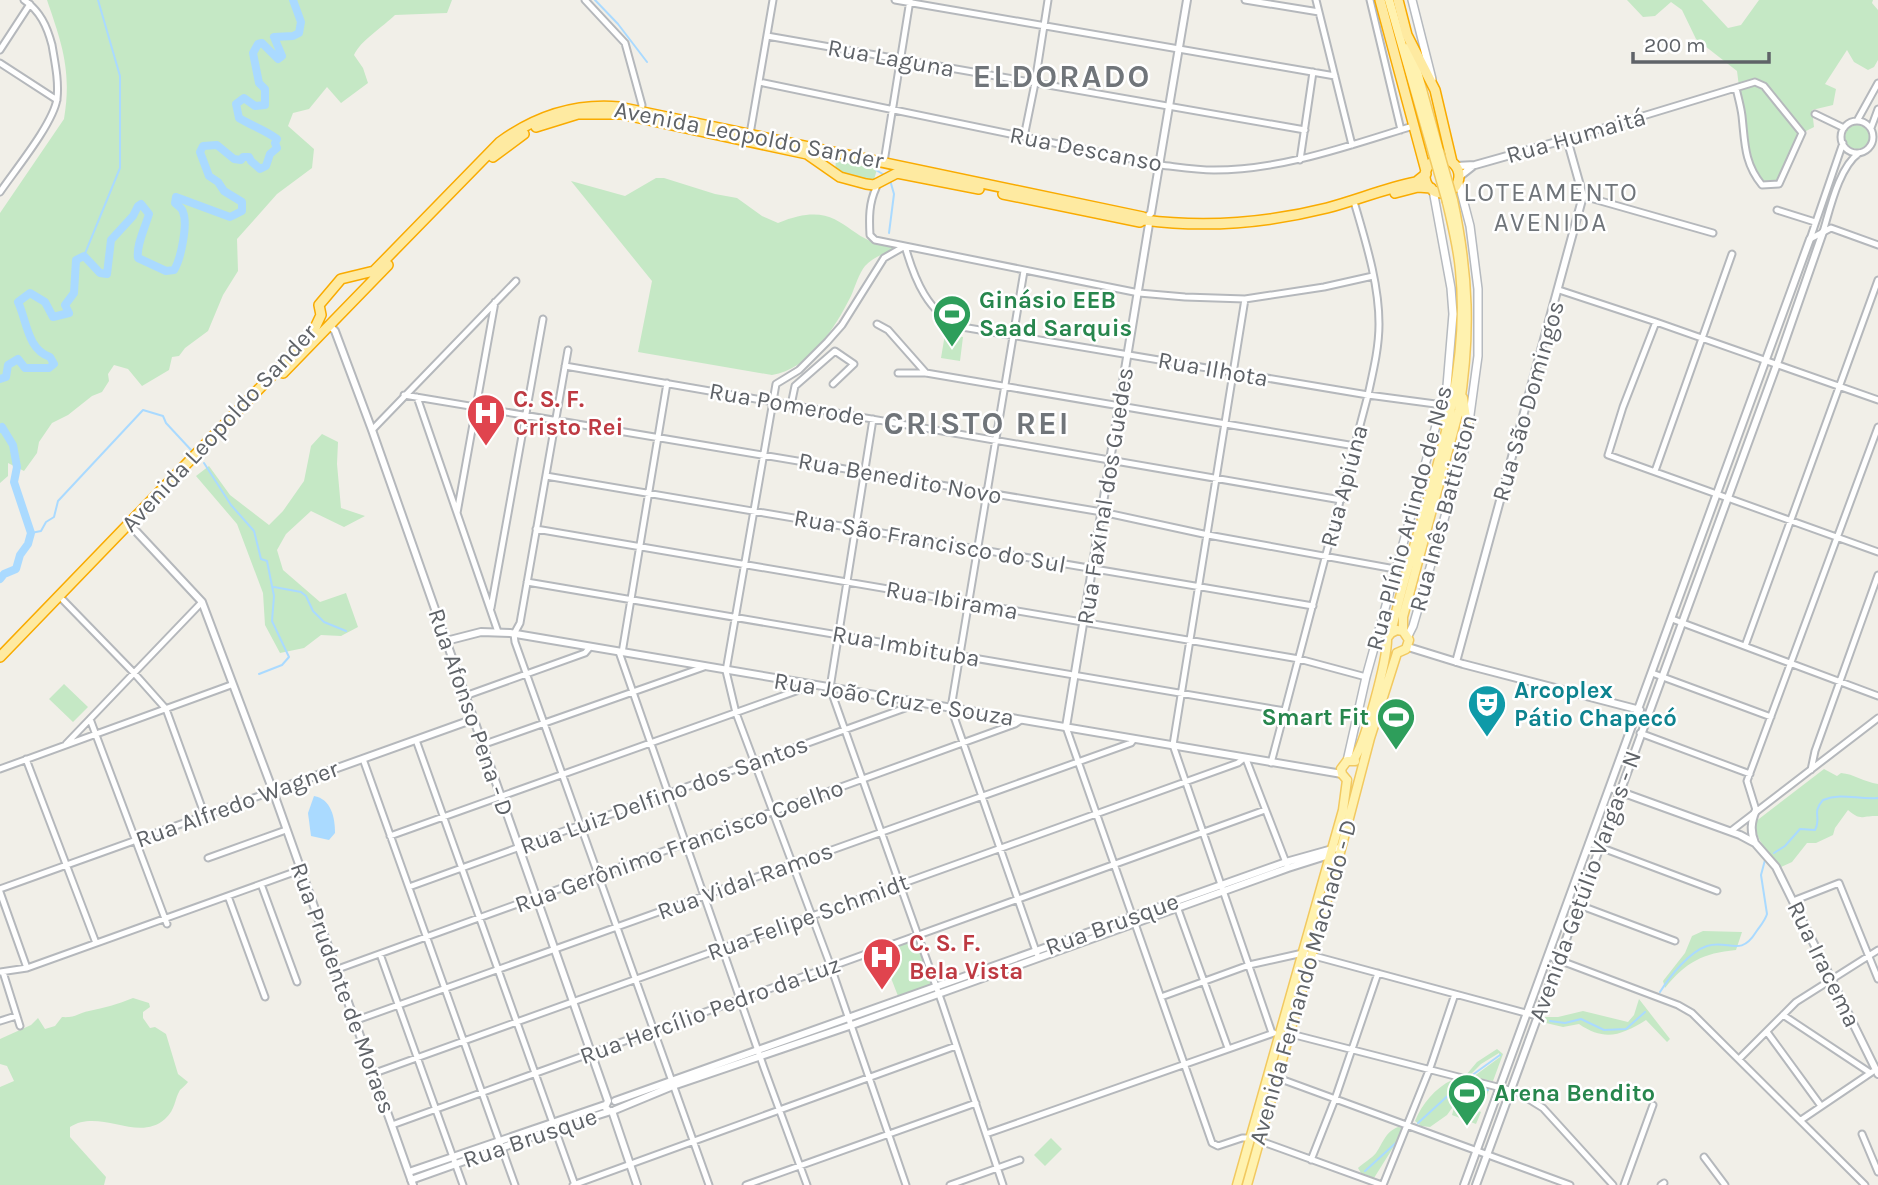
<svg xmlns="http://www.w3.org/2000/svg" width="1878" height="1185" font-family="Karla,sans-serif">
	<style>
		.green { fill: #c5e8c5 }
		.water { fill: #aadaff }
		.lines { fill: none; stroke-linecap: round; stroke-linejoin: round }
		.stream { stroke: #aadaff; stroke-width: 2 }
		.river { stroke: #aadaff; stroke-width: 8 }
		.minor-casing { stroke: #b5b8bc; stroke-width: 9 }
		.tertiary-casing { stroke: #b5b8bc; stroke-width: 10 }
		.secondary-casing { stroke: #b6babf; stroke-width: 10 }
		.primary-casing { stroke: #f2c960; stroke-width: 11 }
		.trunk-casing { stroke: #f9ab00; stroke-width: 12 }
		.minor { stroke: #fff; stroke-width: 5 }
		.tertiary { stroke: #fff; stroke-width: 6 }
		.secondary { stroke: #fff; stroke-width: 7 }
		.primary { stroke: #fff2af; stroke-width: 8 }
		.trunk { stroke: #feeaa1; stroke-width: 9 }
		.primary-bridge-casing { stroke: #f2c960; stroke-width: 11; stroke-linecap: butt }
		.primary-bridge { stroke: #fff2af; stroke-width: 8 }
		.labels { text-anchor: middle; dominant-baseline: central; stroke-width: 5; stroke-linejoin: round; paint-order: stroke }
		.street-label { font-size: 24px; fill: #5f6368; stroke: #fff }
		.leisure-label { font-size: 24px; font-weight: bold; fill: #27864d; stroke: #fff; text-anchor: start }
		.health-label { font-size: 24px; font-weight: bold; fill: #be3a42; stroke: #fff; text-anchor: start }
		.culture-label { font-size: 24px; font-weight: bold; fill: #0d838f; stroke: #fff; text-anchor: start }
		.neighbourhood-label { font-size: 26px; letter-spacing: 2px; fill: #70757a; stroke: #fff }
		.district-label { font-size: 32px; font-weight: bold; letter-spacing: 2px; fill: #70757a; stroke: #fff }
	</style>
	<rect width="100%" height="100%" fill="#f1efe8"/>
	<!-- green -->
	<path class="green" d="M47,0H452L447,13L395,15C383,27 361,40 354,55L363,68L368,83L341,103L327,87L309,109L293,113L288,126L314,149L312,168L277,194L237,239L238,271L223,295L208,331L185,348L179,356L172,357L169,370L142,386L128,369L114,365L108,374L109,381L102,392L92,396L68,415L52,423L39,442L37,453L24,471L8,463V476L0,483V213L64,119C72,71 62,44 47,0Z
		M1627,0H1702L1728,28L1741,25L1759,0H1873L1872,3L1878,10V60L1874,67L1868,70L1854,62L1847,50L1825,84L1836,89L1833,105L1812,110L1814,127L1802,133L1779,184L1762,185L1749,165L1737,71L1696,39L1682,10L1671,2L1655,16L1643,17Z
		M1845 137a12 12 0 1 1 24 0a12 12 0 1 1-24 0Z
		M836,161L877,169L874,180C860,180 847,177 835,170Z
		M656,178H664L715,194L737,198L762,216L778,223C845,195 844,245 894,246V249C885,253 872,258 865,266C859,273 855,287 851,296C835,328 809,369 772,375L638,352L652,281L571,181L625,196Z
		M945,334L963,337L960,361L941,358Z
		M322,434L338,442L337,464L341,508L365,516L344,527L311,511L286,534L277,550L283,570L320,602L346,593L358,627L341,636L321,635L304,648L280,653L265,625L263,593L237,524L196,476L209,466L230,495L269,525L283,511L304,481L311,446Z
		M64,684L88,707L73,722L49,699Z
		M1824,769L1837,776L1841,773C1854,774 1864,782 1878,784V816C1862,815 1862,822 1848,810L1835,828L1833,835L1816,843H1807L1792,862L1781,867C1770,853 1755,841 1755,822Z
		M1703,931L1742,932L1736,950C1703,953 1686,962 1665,988L1663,981L1685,953L1692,936Z
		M916,940L932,985L898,996L891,978L881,982L872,956Z
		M133,998L149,1003L150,1007L143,1012V1018L150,1028L155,1027L166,1034L178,1074L188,1082C186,1085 183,1087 180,1090C174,1100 176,1109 165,1119C138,1143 100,1108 70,1127V1137L106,1177L104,1185H0V1087L14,1081L7,1066L0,1064V1039L31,1025L38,1018L45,1029L55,1026L62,1017C76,1018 78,1013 89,1011C104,1008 118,1004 133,998Z
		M1639,999L1670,1039L1667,1042L1646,1020C1622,1035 1605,1042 1579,1024L1563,1027L1546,1023L1545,1017H1558L1583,1011L1628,1022L1634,1015Z
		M1497,1049L1503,1054L1493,1081L1473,1077L1500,1057L1499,1053L1481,1064L1470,1075H1466L1477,1062Z
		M1452,1080L1489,1090L1485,1100L1461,1099L1456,1102L1481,1112L1476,1124L1452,1115L1455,1104L1447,1115L1430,1127L1421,1126L1415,1121C1422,1104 1435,1088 1452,1080Z
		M1398,1127L1402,1128L1401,1135L1374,1178L1361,1173L1358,1168C1363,1163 1371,1159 1376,1153C1383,1143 1385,1132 1398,1127Z
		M1051,1138L1062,1149L1045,1166L1034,1155Z"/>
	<!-- water -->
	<path class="water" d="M314,796C331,799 335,817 335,833L329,840L311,836L308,813Z"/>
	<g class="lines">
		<!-- stream -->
		<path class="stream" d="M595,0L618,24L647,62
			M876,170L886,176
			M889,233L894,194L890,180
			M84,256L120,168V76L98,0
			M204,463L231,505L254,531L261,559L267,561L274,596L272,621L289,657L282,665L259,674
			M31,533L41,531L46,522L54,517L58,501L143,410L163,416L166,423L192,451
			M274,587L301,592L306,596L313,611L324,622L346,631
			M1774,853L1785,846L1800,829L1815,830C1822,818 1811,813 1823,800C1842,792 1858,800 1878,798
			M1660,992C1670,976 1689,952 1707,946C1728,939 1740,958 1756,932C1760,926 1765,921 1767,914L1761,875L1765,860
			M1550,1021L1565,1023L1581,1019L1604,1030L1626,1029L1645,1012
			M1471,1076L1500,1055
			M1458,1088L1488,1090
			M1418,1123L1464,1081
			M1365,1171L1399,1140"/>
		<!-- river -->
		<path class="river" d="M0,379L6,377L8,365L18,359L25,368H49L54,364L50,357C27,349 27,321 18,302L30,293L45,302L53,317L69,313L65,305L74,293L76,260L84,256L100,273L107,274L111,240L133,216L138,206L141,204L149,214C145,228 136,245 138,258L166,271L174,270C181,259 188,224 183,212C182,208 178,206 175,203L176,197L230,217L242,211V202L224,191L218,182L209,176L200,152L203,146L217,145L234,159L241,160L243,157H249L251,161L260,169L266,166L270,154L277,148L275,143L277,139C265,130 252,126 239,118L236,104L244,98L255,106L265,105V89L259,83L253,53L258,44L262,43L278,59L282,56L274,37L293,36L299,33L301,22L293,0
			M0,429L2,427L13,445L17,467L14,482L31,533L28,544L20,555L16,569L4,574L0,579"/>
		<!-- minor casing -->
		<g class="minor-casing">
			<path id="minor" d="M585,0L625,43L642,105L641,111
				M895,0L1335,76
				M1245,0L1319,12
				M1316,0L1352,145
				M1370,0L1401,130
				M767,36L1305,130
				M0,50L30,4
				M0,63L57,100
				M759,82L1160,165C1178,167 1196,170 1214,170C1282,170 1348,146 1413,126
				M1815,114L1844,128
				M1857,121L1878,83
				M1841 137a16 16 0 1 1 32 0a16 16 0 1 1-32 0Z
				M1871,128L1878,109
				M750,134L773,0
				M1024,137L1035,83L1048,0
				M1567,139L1755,82L1764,86L1802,133L1779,184L1762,185C1744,163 1745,143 1742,116C1741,107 1738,97 1736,88
				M1300,160L1313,72
				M884,162L910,0
				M874,185L876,188C869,203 869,218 870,235L875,240L1139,293L1185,297L1245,299L1324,287L1373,276
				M0,192C15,170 53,124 57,99C59,81 55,63 52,45C47,26 40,11 24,0
				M1583,196L1713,233
				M1777,210L1815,222
				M1823,232C1830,209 1839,167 1859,153
				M1810,239L1843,143
				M1810,239L1831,228L1878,245
				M905,246L884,258L842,325L827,342L799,370L776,384L726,671L736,713L831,967L906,1185
				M905,246C914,278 928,315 962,327L1368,395L1443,405
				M1024,271L951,708L1037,954
				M1559,290L1656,322L1878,400
				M1245,299L1173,745L1272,1033
				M1656,322L1623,407L1608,455L1878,552
				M877,324L888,330L926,373
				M568,350L520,623L514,634L515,642L709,1185
				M565,366L1341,500
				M898,373H926L1355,446
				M404,395L1102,512L1208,535L1395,569
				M417,397L498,632
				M791,405L795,386L835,351L854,364L833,384
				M873,419L830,688L942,1003L1003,1185
				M372,430L516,281
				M1655,471L1732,254
				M546,476L1313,606
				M457,513L495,302
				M536,529L1299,659L1366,677
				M527,582L1285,711
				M63,600L134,673L166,709L205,816
				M491,608L543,319
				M1672,619L1878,696
				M1745,646L1878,280
				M619,652L764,1068L807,1185
				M622,653L667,383
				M1652,673L1771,717
				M465,696L585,653L590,647
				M90,719L167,924
				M1066,727L1212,1143L1218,1146L1242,1138H1252L1382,1185
				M1640,733L1750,774
				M416,740L575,1185
				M66,744L202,602
				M482,745L704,667
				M26,759L96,943
				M363,759L515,1185
				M1246,759L1287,865
				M1271,763L1368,395C1373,372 1379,348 1379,324C1379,284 1366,243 1355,205
				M0,769L231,685
				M1811,770L1815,751L1878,575
				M1756,810L1747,781L1878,427
				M1731,831L1878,718
				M390,836L813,685
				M1589,843L1717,891
				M208,858L286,830
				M261,884L297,982
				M409,887L919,703
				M0,889L273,791
				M0,892L27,968
				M228,896L265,997
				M1175,901L1228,1048
				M1793,901L1839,883L1878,979
				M1579,905L1675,941
				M380,954L463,1185
				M1548,956L1678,1005L1692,1013L1865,1185
				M335,970L1015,724L1021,720
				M0,972L27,968L300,870
				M3,972L20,1026
				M1161,997L1249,965L1303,953L1537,1016
				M1783,1015L1869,1072
				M0,1021L16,1016
				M354,1021L1131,743L1134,739
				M1767,1032L1821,1106
				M1287,1033L1517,1092L1543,1108L1613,1185
				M1739,1059L1796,1002L1878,950
				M372,1074L1238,763L1243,759
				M1278,1078L1570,1185
				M1801,1120L1872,1072
				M392,1125L1265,810
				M986,1134L1274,1033
				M1862,1134L1878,1172
				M1704,1157L1725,1185
				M1311,1160L1335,1099L1378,973
				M573,1185L956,1046
				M746,1185L976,1103
				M950,1185L1020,1160
				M1383,1185L1430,1068L1455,994
				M1624,1185L1653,1105
				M1661,1185L1664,1183"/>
		</g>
		<!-- tertiary casing -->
		<g class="tertiary-casing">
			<path id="tertiary" d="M1459,177L1473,166
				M1144,220L1151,213L1187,0
				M330,326L335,331L372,430L608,1101L605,1107L609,1111
				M133,528L202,602L273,791L413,1185
				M446,641L481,632L510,633L1342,774
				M1408,647L1463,664L1640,710
				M1456,662L1583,196L1567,139L1475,165L1456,166
				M1066,727L1149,224
				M1610,788L1740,835L1755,843L1776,867L1878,1074
				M273,791L474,719
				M1755,843C1750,831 1751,822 1756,810
				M615,1101L1286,862L1336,848
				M615,1110L673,1086L852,1025L1288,868L1326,856H1334
				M612,1111L637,1185
				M409,1172L605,1105
				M411,1180L554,1129L611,1111
				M1464,1185L1810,239
				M1476,1185L1777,364L1823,232"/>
		</g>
		<!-- secondary casing -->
		<g class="secondary-casing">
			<path id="secondary" d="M1412,0L1432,79
				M1408,636L1413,626L1466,444L1478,356V289L1470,226L1458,180
				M1347,761L1366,677L1447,386L1453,314L1451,288L1433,190"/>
		</g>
		<!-- primary casing -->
		<g class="primary-casing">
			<path id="primary" d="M1389,0L1433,153
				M1410,46L1439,151
				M1463,398L1468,430
				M1442,408L1443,425
				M1403,631V617L1459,410C1471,335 1469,275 1453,200
				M1391,633L1397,630L1403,631L1409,640L1406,649L1397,653
				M1353,760C1364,748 1388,657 1387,638L1391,633C1418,513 1473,395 1460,270C1458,247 1452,224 1447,202
				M1347,780L1342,774L1341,769L1347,761H1355
				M1237,1185L1343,810L1347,780
				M1247,1185L1336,868L1370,738L1397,653"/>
		</g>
		<!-- trunk casing -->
		<g class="trunk-casing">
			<path id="trunk" d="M1380,0L1426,171
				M1398,0L1407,35L1435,90L1452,162
				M536,127L578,114H621L807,154L840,177L866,184L874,185L897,173L979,189
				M493,157L524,134
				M1425 176a17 17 0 1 1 34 0a17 17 0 1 1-34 0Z
				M1395,193L1418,187L1431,188
				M1003,194L1140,222
				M283,373L388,265
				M0,657L312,334L321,315L319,305L341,279L374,271L500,142C536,116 574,103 619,107L1143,217L1144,220C1205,228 1267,223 1327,208C1357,200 1386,188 1416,182L1426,174"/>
		</g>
		<!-- minor -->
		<use href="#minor" class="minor"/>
		<!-- tertiary -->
		<use href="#tertiary" class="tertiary"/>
		<!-- secondary -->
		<use href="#secondary" class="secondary"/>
		<!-- primary -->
		<use href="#primary" class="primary"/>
		<!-- trunk -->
		<use href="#trunk" class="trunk"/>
		<!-- primary-bridge casing -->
		<g class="primary-bridge-casing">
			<path id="primary-bridge" d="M1439,151L1453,200
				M1433,153L1447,202"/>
		</g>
		<!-- primary-bridge -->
		<use href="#primary-bridge" class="primary-bridge"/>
	</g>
	<!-- icons -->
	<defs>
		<g id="stadium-pin" transform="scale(2.0125)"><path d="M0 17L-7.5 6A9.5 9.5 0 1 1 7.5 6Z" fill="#2e9e5b" stroke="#fff"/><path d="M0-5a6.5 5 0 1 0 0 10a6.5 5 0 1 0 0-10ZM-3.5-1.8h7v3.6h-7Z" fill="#fff"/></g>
		<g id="hospital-pin" transform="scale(2.0125)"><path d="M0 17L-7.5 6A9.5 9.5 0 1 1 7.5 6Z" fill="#e0444e" stroke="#fff"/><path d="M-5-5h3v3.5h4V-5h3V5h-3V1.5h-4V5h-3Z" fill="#fff"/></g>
		<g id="theatre-pin" transform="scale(2.0125)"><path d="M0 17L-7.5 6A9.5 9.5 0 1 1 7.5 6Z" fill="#0f9aa8" stroke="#fff"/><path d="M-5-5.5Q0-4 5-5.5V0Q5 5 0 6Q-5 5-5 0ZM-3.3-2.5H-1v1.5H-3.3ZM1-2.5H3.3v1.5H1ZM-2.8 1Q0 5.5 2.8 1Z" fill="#fff"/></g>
	</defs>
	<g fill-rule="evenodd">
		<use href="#stadium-pin" x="952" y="314"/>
		<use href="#hospital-pin" x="486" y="413"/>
		<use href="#theatre-pin" x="1487" y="704"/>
		<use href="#stadium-pin" x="1396" y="717"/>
		<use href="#hospital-pin" x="882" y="957"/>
		<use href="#stadium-pin" x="1467" y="1093"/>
	</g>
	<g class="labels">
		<!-- street labels -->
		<g class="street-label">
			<text transform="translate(891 58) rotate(10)">Rua Laguna</text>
			<text transform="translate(749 135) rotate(11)">Avenida Leopoldo Sander</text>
			<text transform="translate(1576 136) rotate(-16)">Rua Humaitá</text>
			<text transform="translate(1086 149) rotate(11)">Rua Descanso</text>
			<text transform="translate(1213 369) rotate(10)">Rua Ilhota</text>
			<text transform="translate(1528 401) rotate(-74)">Rua São Domingos</text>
			<text transform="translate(787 404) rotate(10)">Rua Pomerode</text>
			<text transform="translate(219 428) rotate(-47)">Avenida Leopoldo Sander</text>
			<text transform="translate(900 478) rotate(10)">Rua Benedito Novo</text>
			<text transform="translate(1344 486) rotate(-75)">Rua Apiúna</text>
			<text transform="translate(1105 496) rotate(-81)">Rua Faxinal dos Guedes</text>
			<text transform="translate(1443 513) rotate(-75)">Rua Inês Battiston</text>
			<text transform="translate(1409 518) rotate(-75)">Rua Plínio Arlindo de Nes</text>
			<text transform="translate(930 541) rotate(10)">Rua São Francisco do Sul</text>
			<text transform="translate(952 600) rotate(10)">Rua Ibirama</text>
			<text transform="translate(906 646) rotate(10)">Rua Imbituba</text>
			<text transform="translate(894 699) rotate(9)">Rua João Cruz e Souza</text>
			<text transform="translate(471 712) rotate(71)">Rua Afonso Pena - D</text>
			<text transform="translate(664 795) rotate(-20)">Rua Luiz Delfino dos Santos</text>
			<text transform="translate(237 804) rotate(-20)">Rua Alfredo Wagner</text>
			<text transform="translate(679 846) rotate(-20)">Rua Gerônimo Francisco Coelho</text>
			<text transform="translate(745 881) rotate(-20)">Rua Vidal Ramos</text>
			<text transform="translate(1585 886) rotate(-70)">Avenida Getúlio Vargas - N</text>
			<text transform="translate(808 917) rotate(-20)">Rua Felipe Schmidt</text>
			<text transform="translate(1112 924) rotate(-20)">Rua Brusque</text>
			<text transform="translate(1824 964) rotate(64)">Rua Iracema</text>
			<text transform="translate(1303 982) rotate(-74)">Avenida Fernando Machado - D</text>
			<text transform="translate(343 988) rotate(70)">Rua Prudente de Moraes</text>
			<text transform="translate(710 1010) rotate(-20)">Rua Hercílio Pedro da Luz</text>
			<text transform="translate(530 1138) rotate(-19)">Rua Brusque</text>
		</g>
		<!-- leisure labels -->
		<g class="leisure-label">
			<text x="979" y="300">Ginásio EEB<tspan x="979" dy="28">Saad Sarquis</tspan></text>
			<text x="1369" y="717" text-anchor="end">Smart Fit</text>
			<text x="1494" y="1093">Arena Bendito</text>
		</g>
		<!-- health labels -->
		<g class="health-label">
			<text x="513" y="399">C. S. F.<tspan x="513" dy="28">Cristo Rei</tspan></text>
			<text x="909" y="943">C. S. F.<tspan x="909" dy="28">Bela Vista</tspan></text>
		</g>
		<!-- culture labels -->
		<g class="culture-label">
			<text x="1514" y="690">Arcoplex<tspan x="1514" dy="28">Pátio Chapecó</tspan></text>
		</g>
		<!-- neighbourhood labels -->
		<g class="neighbourhood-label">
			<text x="1551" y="192">LOTEAMENTO<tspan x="1551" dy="30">AVENIDA</tspan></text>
		</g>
		<!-- district labels -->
		<g class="district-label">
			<text x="1062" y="76">ELDORADO</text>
			<text x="977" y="423">CRISTO REI</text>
		</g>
	</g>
	<!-- scale -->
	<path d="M1633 52v10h136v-10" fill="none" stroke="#5f6368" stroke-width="3.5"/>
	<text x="1644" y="52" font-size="21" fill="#5f6368" stroke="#ffffff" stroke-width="5" paint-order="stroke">200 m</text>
</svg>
